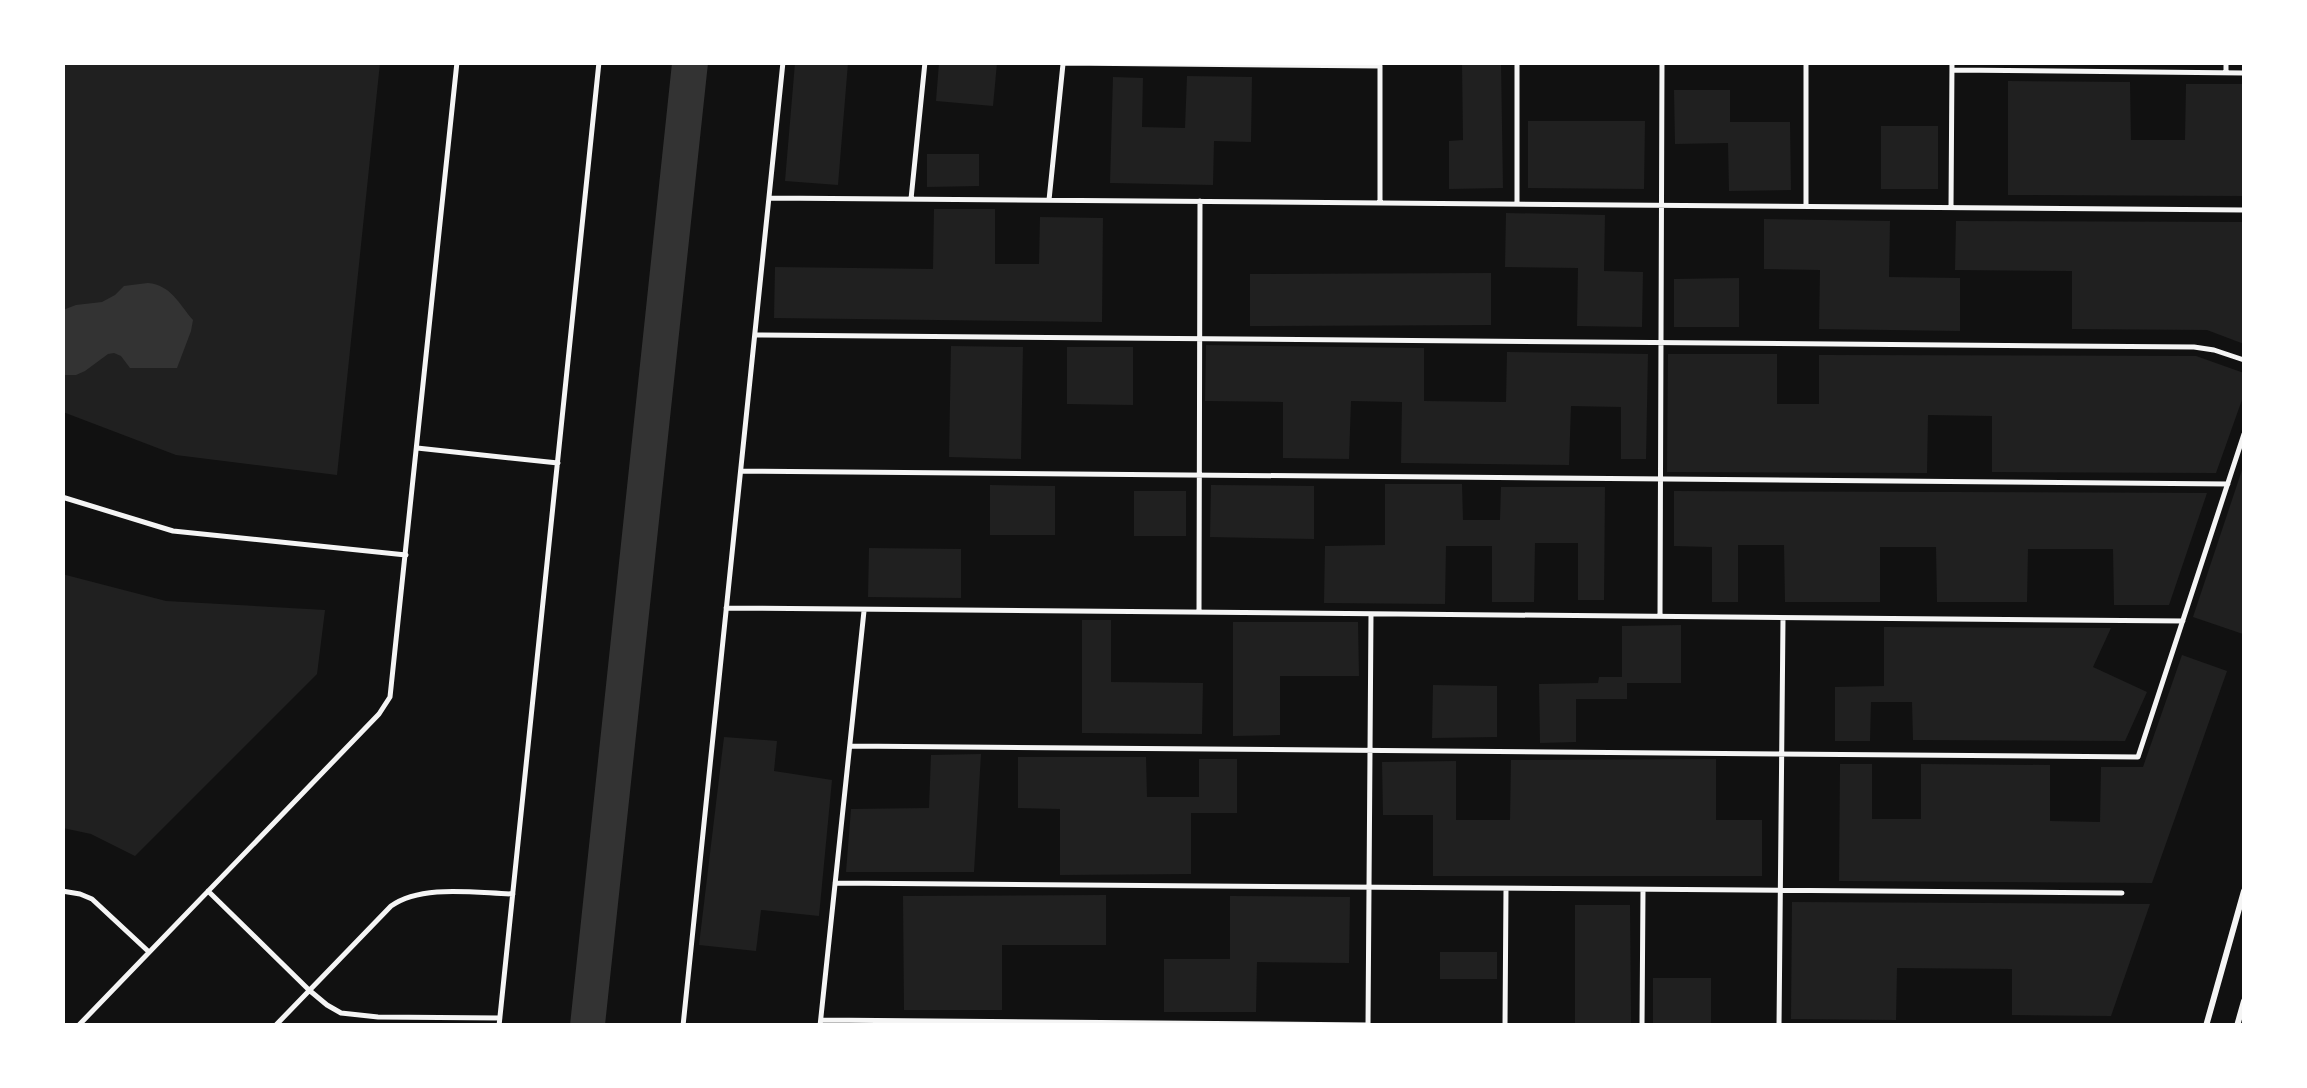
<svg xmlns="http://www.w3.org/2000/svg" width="2307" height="1088" font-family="'Alegreya Sans',sans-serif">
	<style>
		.green { fill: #202020 }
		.water { fill: #333 }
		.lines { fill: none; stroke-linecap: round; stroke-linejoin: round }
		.minor { stroke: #f5f5f5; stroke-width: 5 }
		.secondary { stroke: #f5f5f5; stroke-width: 6 }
	</style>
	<rect width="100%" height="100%" fill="#111"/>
	<!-- green -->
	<path class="green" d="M62,63H380L337,475L176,455L63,412Z
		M795,63H848L838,185L785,181Z
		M939,63H997L993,106L936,101Z
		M1462,63H1501L1503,188L1449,189V141L1463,140Z
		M1187,76L1252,77L1251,142L1214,141L1213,185L1110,183L1113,77L1143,78L1142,127L1185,128Z
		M2008,81L2130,82L2131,140H2185L2186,84H2244V196L2008,195Z
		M1674,90H1730V122H1790L1791,190L1729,191L1728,143L1675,144Z
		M1528,121H1645L1644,189L1528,188Z
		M1881,126H1938V189H1881Z
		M927,154H979V186L927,187Z
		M934,209H995V264H1039L1040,217L1103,218L1102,322L774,318L775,267L933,269Z
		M1506,213L1605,215L1604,271L1643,272L1642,327L1577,326L1578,268L1505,267Z
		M1764,219L1890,221L1889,277L1960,278V331L1819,329L1820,270L1764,269Z
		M1956,221L2244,222V344L2207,330L2072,329V271L1955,270Z
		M1491,273V325L1250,326V274Z
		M1739,278V327H1674V279Z
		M1206,345L1424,348V401L1506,402L1507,352L1648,354L1646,459H1621V407L1571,406L1569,465L1401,463L1402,402L1351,401L1349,459L1283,458V402L1205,401Z
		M951,346L1023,347L1021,459L949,457Z
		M1067,347H1133V405L1067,404Z
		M1668,354H1777V404H1819V355L2196,356L2244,373V394L2216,473L1992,472V416L1928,415L1927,473L1667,472Z
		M2244,464V631L2243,634L2193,617Z
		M1385,484H1462L1463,520H1500L1501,487H1605L1604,600H1578V543H1535L1534,602H1492V546H1446L1445,604L1324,603L1325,546L1385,545Z
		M990,485L1055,486V535H990Z
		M1211,485L1314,486V539L1210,537Z
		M1134,491H1186V536H1134Z
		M1674,491L2207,493L2169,605H2114L2113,549H2028L2027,602H1937L1936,547H1880V602H1785L1784,545H1738V602H1712V547L1674,546Z
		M869,548L961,549V598L868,597Z
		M62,574L166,601L325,610L317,674L135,856L91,834L63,828Z
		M1082,620H1111V682L1203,683L1202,734L1082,733Z
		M1233,622H1358L1359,676H1280V735L1233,736Z
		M1681,625V683H1627V699H1576V742L1540,743L1539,684L1598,683L1599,677H1622V626Z
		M1884,627L2111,628L2093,667L2147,692L2125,741L1913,740L1912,702H1871L1870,741H1835V687L1884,686Z
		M2182,655L2227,671L2152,883L1839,881L1840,764H1872V819H1921V764L2050,765V821L2100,822L2101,767H2143Z
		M1433,685L1497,686V737L1432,738Z
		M724,737L777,741L774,771L832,780L819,916L761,910L756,951L699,945Z
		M981,754L974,872H846L851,809L929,808L931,755Z
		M1018,757H1146L1147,797H1199V759H1237V813H1191V874L1060,875V809L1018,808Z
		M1716,759V820H1762V876H1433V815H1383L1382,762L1456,761V820H1510L1511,760Z
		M1106,895V945H1002V1010H904L903,896Z
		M1230,896L1350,897L1349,963L1257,962L1256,1012H1164V959H1230Z
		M1792,902L2150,904L2111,1016L2012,1015V969L1897,968L1896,1020L1791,1019Z
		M1575,905H1630L1631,1025H1575Z
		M1440,952H1497V979H1440Z
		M1653,978H1711V1025H1653Z"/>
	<!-- water -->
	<path class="water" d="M672,63H708L605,1025H570Z
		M148,283C171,285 179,304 193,320L191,331L177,368H130L121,356L114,353L108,354L85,371L76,375H63V310L76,305L102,302L115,295L124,286Z"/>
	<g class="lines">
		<!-- minor -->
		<path class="minor" d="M1063,63L1380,66
			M1952,70L2244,73
			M2226,73V62
			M769,198L2244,210
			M911,199L925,62
			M1049,200L1063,64
			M1380,203V66
			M1517,204V62
			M1806,206V62
			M1951,207L1952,62
			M755,335L2194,347L2214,350L2244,360
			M417,448L558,463
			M741,471L2228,484
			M62,497L173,531L406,555
			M726,608L2183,621
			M1199,612L1200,201
			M1660,616L1662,62
			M850,746L2138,757L2244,434
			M835,883L2122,893
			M62,891L80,894L92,899L149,952
			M208,891L309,990L327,1005L341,1013L378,1017L500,1018
			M821,1020L1368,1025
			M78,1026L379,714L390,697L457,62
			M275,1026L391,906C422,884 475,893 513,894
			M499,1026L599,62
			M683,1026L783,62
			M820,1026L864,611
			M1368,1026L1371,614
			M1505,1026L1506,889
			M1642,1026L1643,890
			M1779,1026L1783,619"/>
		<!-- secondary -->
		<path class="secondary" d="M2206,1026L2244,891
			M2237,1026L2244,1001"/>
	</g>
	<!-- border -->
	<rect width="2307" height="1088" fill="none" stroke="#ffffff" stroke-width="130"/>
</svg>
